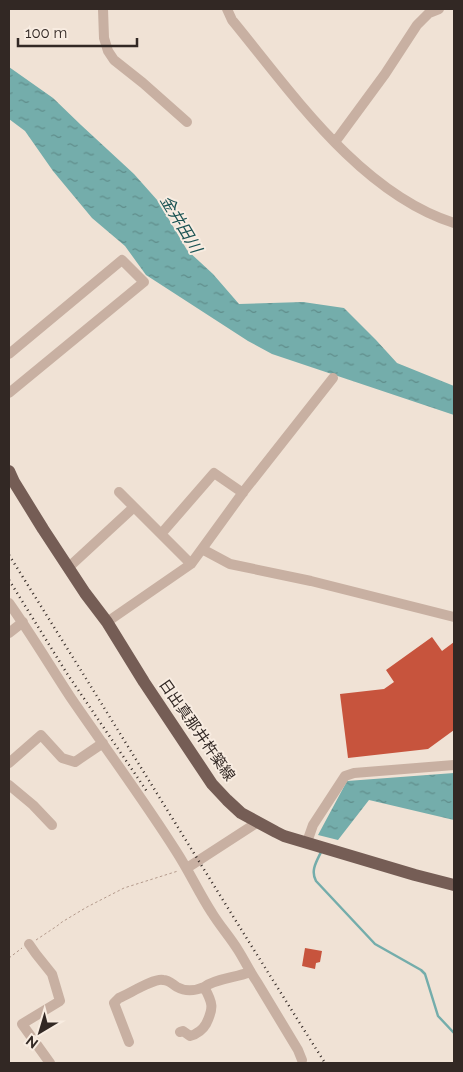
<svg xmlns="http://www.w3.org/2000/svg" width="463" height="1072" font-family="Raleway,'Noto Sans JP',sans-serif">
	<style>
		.water { fill: url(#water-ripples) }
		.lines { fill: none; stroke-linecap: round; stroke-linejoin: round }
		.stream { stroke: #74adab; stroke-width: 2.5 }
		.building { fill: #c7543d }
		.path { stroke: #b49a8c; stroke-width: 1; stroke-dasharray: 2.5 2.5; stroke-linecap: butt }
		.minor { stroke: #c8b0a2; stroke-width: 10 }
		.major { stroke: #755d55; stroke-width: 12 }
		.rail { stroke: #322824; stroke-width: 2.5; stroke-dasharray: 1 4; stroke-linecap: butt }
		.labels { text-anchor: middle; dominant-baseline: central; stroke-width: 4; stroke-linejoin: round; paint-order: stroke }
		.street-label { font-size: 15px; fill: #322824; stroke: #f8ece1 }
		.water-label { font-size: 16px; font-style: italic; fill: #1a5353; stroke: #f8ece1 }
	</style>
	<defs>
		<pattern id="water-ripples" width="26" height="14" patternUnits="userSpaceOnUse" patternTransform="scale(1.25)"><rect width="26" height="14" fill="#74adab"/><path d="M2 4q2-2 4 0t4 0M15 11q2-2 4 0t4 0" fill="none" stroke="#608d8b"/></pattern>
	</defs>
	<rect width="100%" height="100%" fill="#f0e2d5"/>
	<!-- water -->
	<path class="water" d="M9,67L53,98L81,125L134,174L158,201L187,250L213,274L239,304L303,302L344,308L376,340L397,363L454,386V415L272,354L248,341L146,275L125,246L92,218L53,171L25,131L9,119Z
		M454,773V820L369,800L338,840L318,835L347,781Z"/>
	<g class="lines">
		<!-- stream -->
		<path class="stream" d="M322,850C317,861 310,870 316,881L375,944L421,970L425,974L438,1016L454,1033"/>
	</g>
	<!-- building -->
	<path class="building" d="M432,637L442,651L454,642V730L428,749L348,758L340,694L384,689L394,682L386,670Z
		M305,948L322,951L320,962L316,963L315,969L302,966Z"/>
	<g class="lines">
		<!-- path -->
		<path class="path" d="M36,940L57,926L62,922L87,907L124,888L178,871
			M9,958L22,948"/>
		<!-- minor -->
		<path class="minor" d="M103,9L104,38L108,51L114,60L143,83L187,122
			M227,9L232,20C292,93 360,193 454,223
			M335,142L385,74L417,25L429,13L439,9
			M9,354L122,260L144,282L9,393
			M134,507L191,564
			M161,534L214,473L243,493
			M202,549L230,564L311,581L454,617
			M69,567L134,507L119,492
			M9,603C31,634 50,666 71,698C106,749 143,799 176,851C189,871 199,893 212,913C220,926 230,937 238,950C245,961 250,972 257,982L298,1050L302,1060
			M107,622L191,564L244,491L333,378
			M9,633L23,622
			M9,763L41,735L62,758L75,762L103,743
			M9,785L33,805L52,825
			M307,842L313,825L345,776L354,773L454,765
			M187,868L258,822
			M29,944L36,954L52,974L60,1001L22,1024L50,1063
			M180,1032L183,1031L190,1036C197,1034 202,1031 206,1024C214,1008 213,1003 204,987C217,978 235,978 250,972
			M129,1042L114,1003L119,998C129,994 154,978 163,980C169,980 172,984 177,987C186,992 195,991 204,987"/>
		<!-- major -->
		<path class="major" d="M9,471L14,482L43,529L85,593L107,622L144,682L212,784L227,800L241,813L276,832L284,836L415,875L454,885"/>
		<!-- rail -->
		<path class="rail" d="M9,555C115,724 218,894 325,1063
			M9,580L66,672L148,793"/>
	</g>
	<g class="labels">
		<!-- street labels -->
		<g class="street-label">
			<text transform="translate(197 730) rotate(55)">日出真那井杵築線</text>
		</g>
		<!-- water labels -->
		<g class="water-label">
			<text transform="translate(181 224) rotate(59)">金井田川</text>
		</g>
	</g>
	<!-- border -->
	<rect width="463" height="1072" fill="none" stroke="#322824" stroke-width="20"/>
	<!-- north arrow -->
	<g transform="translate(40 1032) rotate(218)" stroke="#f8ece1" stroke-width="4" paint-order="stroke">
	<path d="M0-4L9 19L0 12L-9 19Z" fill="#322824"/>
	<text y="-8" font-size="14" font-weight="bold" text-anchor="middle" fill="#322824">N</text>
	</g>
	<!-- scale -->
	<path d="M18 38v8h119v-8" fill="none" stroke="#322824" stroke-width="2.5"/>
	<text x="25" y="38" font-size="15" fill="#322824" stroke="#f8ece1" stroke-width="4" paint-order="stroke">100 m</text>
</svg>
